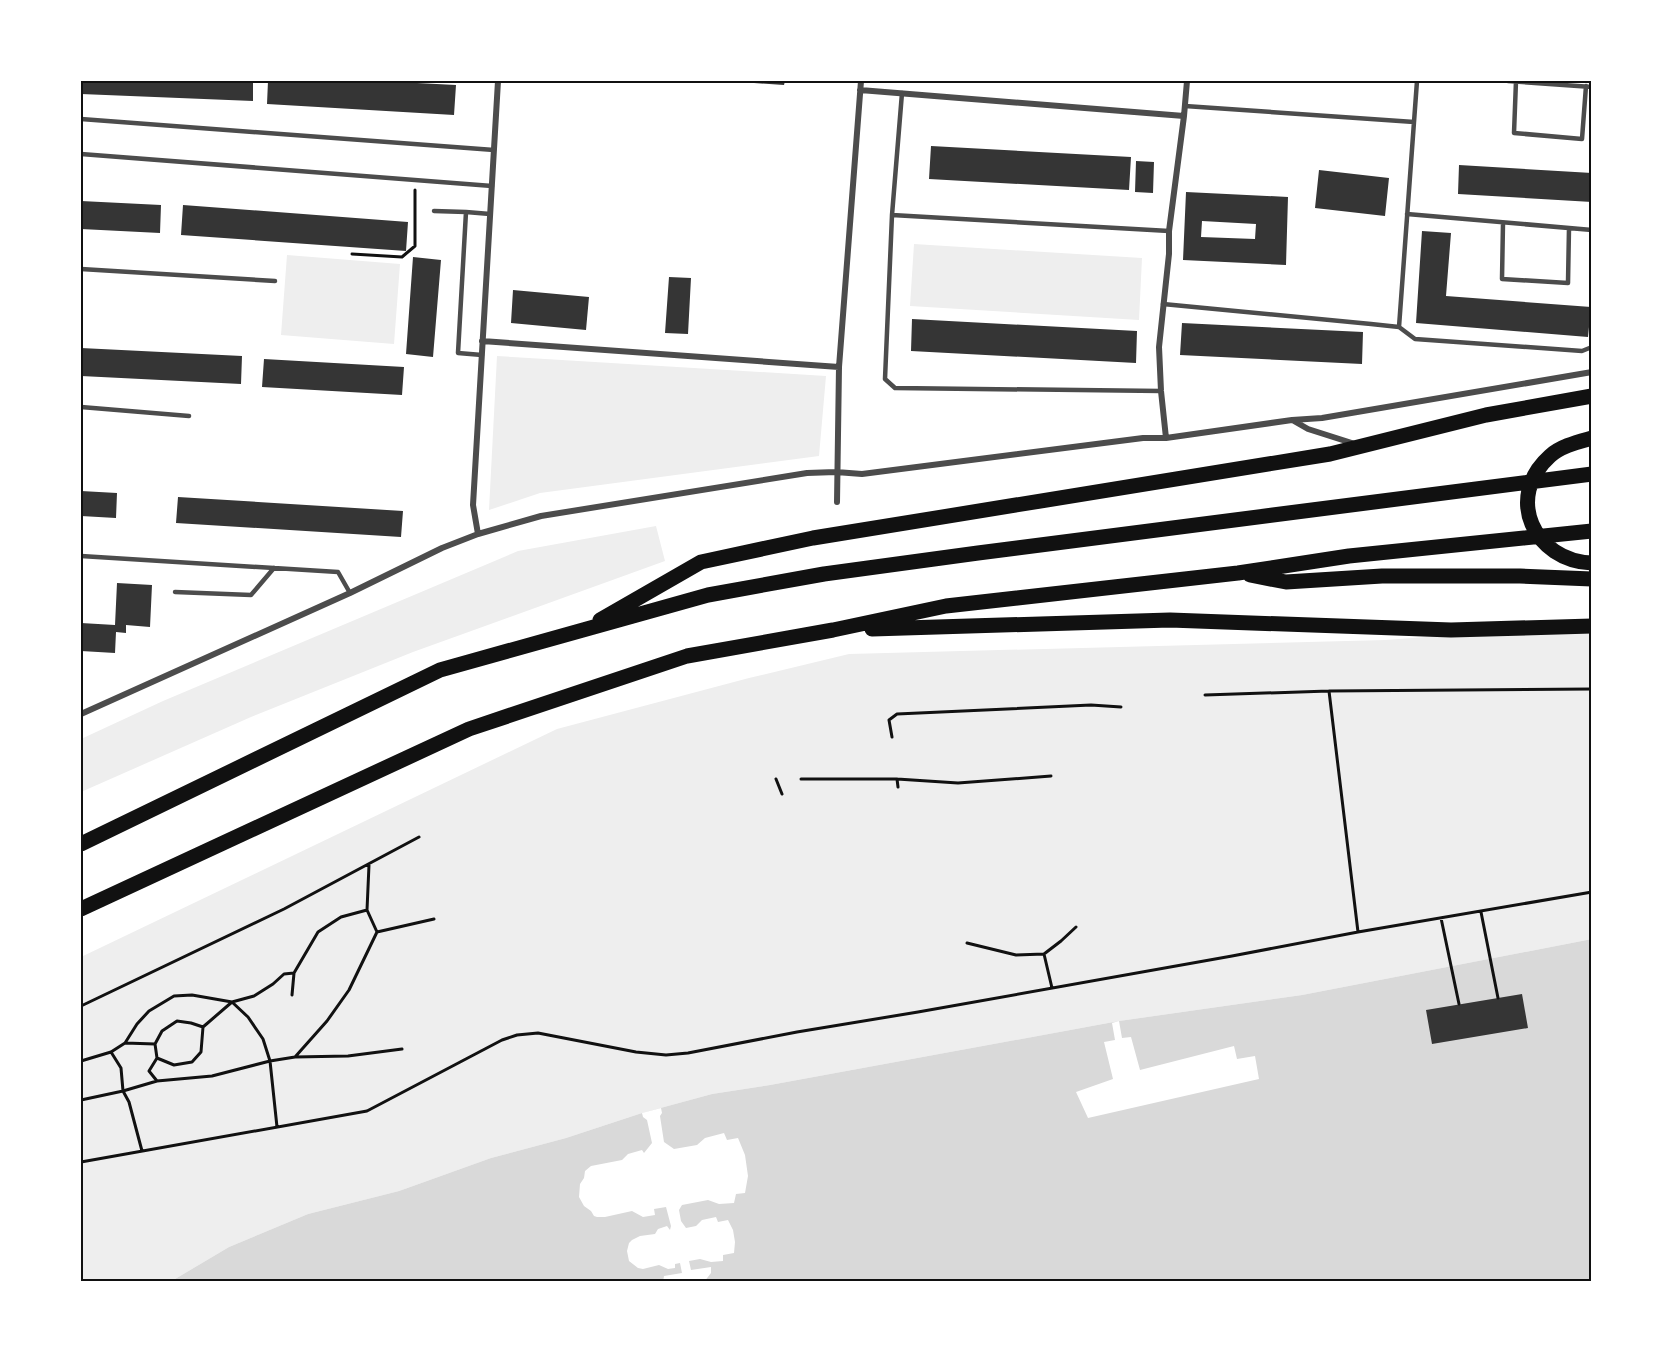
<svg xmlns="http://www.w3.org/2000/svg" width="1673" height="1363" font-family="Barlow,sans-serif">
	<style>
		.green { fill: #eee }
		.water { fill: #d9d9d9 }
		.pier { fill: #fff }
		.building { fill: #353535; fill-rule: evenodd }
		.lines { fill: none; stroke-linecap: round; stroke-linejoin: round }
		.path { stroke: #111; stroke-width: 3 }
		.service { stroke: #4c4c4c; stroke-width: 4.5 }
		.minor { stroke: #4c4c4c; stroke-width: 6 }
		.trunk { stroke: #111; stroke-width: 15 }
		.neatline { fill: none; stroke: #111; stroke-width: 2 }
	</style>
	<rect width="100%" height="100%" fill="#fff"/>
	<!-- green -->
	<path class="green" d="M914,244L1142,258L1139,320L910,306Z
		M287,255L400,264L394,344L281,335Z
		M497,356L826,376L819,456L540,493L489,510Z
		M656,526L665,561L413,652L251,717L81,792V739L163,701L518,551Z
		M1592,625V939L1302,995L1119,1021L770,1085L712,1094L642,1113L566,1138L491,1158L399,1191L308,1214L229,1247L170,1282H81V957L557,729L749,678L849,654L1385,640Z"/>
	<!-- water -->
	<path class="water" d="M1592,939V1282H170L229,1247L308,1214L399,1191L491,1158L566,1138L642,1113L712,1094L770,1085L1119,1021L1302,995Z"/>
	<!-- pier -->
	<path class="pier" d="M1119,1021L1122,1038L1131,1037L1140,1070L1234,1046L1237,1059L1255,1056L1259,1079L1088,1118L1076,1092L1113,1079L1104,1042L1115,1040L1112,1023Z
		M661,1108L662,1113L660,1116L664,1142L674,1149L697,1145L705,1138L724,1133L727,1140L738,1138L745,1155L748,1176L745,1193L736,1194L734,1203L719,1204L708,1200L682,1205L679,1210L681,1221L686,1228L696,1226L702,1220L716,1217L718,1222L728,1220L733,1230L735,1242L734,1253L723,1255V1261L711,1262L700,1259L689,1261L691,1270L711,1267V1273L704,1282H663L664,1276L682,1273L680,1263L675,1264V1268L668,1269L659,1265L643,1269L638,1268L629,1261L627,1251L629,1243L632,1240L640,1236L655,1234L658,1229L667,1226L670,1230L671,1226L666,1207L654,1209L655,1215L643,1217L632,1211L605,1217H597L594,1216L591,1211L584,1206L579,1197L580,1184L584,1178L585,1171L591,1166L622,1160L628,1154L642,1150L644,1153L652,1143L647,1120L643,1117L642,1113Z"/>
	<!-- building -->
	<path class="building" d="M81,81H253V101L81,94Z
		M268,81H378L456,85L454,115L267,104Z
		M754,81H785L784,85L754,83Z
		M931,146L1131,157L1129,190L929,179Z
		M1136,161L1154,162L1153,193L1135,192Z
		M1459,165L1592,173V202L1458,194Z
		M1319,170L1389,178L1385,216L1315,208Z
		M1186,192L1288,197L1286,265L1183,260ZM1202,221L1256,224L1255,239L1201,237Z
		M81,201L161,205L160,233L81,229Z
		M183,205L408,222L406,251L181,235Z
		M1422,231L1451,233L1446,296L1591,307L1588,337L1416,323Z
		M413,257L441,260L433,357L406,354Z
		M669,277L691,278L688,334L665,333Z
		M513,290L589,297L586,330L511,323Z
		M912,319L1137,331L1136,363L911,351Z
		M1182,323L1363,332L1362,364L1180,355Z
		M81,348L242,356L241,384L81,376Z
		M264,359L404,367L402,395L262,387Z
		M81,491L117,493L116,518L81,516Z
		M178,497L403,511L401,537L176,523Z
		M117,583L152,585L150,627L126,625V633L116,632L115,653L81,651V623L115,625Z
		M1522,994L1528,1028L1432,1044L1426,1010Z"/>
	<g class="lines">
		<!-- path -->
		<path class="path" d="M352,254L402,257L415,246V190
			M1329,691L1358,932
			M1205,695L1329,691L1592,689
			M892,737L889,720L897,714L1091,705L1121,707
			M776,779L782,794
			M801,779H897L958,783L1051,776
			M897,779L898,787
			M1481,912L1498,998
			M1441,918L1459,1004
			M377,932L434,919
			M967,943L1016,955L1044,954
			M1052,988L1044,954L1061,941L1076,927
			M292,995L294,973L318,932L341,917L367,910
			M81,1006L284,909L419,837
			M125,1043L137,1024L149,1011L174,996L192,995L232,1002L248,1017L263,1039L270,1061L277,1127
			M111,1052L121,1068L123,1091L129,1102L142,1151
			M295,1057L327,1021L349,990L377,932L367,910L369,865
			M157,1058L155,1044L162,1031L177,1021L191,1023L203,1027
			M81,1061L111,1052L125,1043L155,1044
			M157,1081L149,1071L157,1058L174,1065L192,1062L201,1052L203,1027L232,1002L254,996L273,984L284,974L294,973
			M81,1100L123,1091L157,1081L212,1076L270,1061L295,1057L348,1056L402,1049
			M81,1162L367,1111L502,1040L517,1035L538,1033L636,1052L666,1055L688,1053L797,1032L918,1012L1232,956L1358,932L1592,892"/>
		<!-- service -->
		<path class="service" d="M1508,81L1592,87
			M1516,81L1514,133L1582,139L1586,86
			M1185,106L1414,122
			M81,119L494,150
			M81,154L492,186
			M434,211L466,212
			M1407,214L1592,230
			M892,215L902,93
			M1503,223L1502,279L1568,283L1569,228
			M81,269L275,281
			M1163,304L1371,324L1399,327L1415,339L1582,351L1592,347
			M1399,327L1417,81
			M482,355L458,353L466,212L490,214
			M1161,391L895,388L885,379L892,215L1169,231
			M81,407L189,416
			M81,556L338,572L350,593
			M175,592L251,595L274,568"/>
		<!-- minor -->
		<path class="minor" d="M860,90L1184,116
			M482,341L839,367
			M1294,421L1308,429L1355,444
			M1166,438L1161,391L1159,347L1169,254V231L1184,116L1187,81
			M837,502L839,367L861,81
			M478,534L473,505L498,81
			M81,714L350,593L442,548L478,534L541,516L807,473L836,472L862,474L1143,438H1166L1292,420L1322,418L1592,372"/>
		<!-- trunk -->
		<path class="trunk" d="M1592,438C1578,442 1561,446 1550,456C1504,497 1534,561 1592,563
			M1250,575L1286,582L1382,576H1520L1592,579
			M600,620L701,562L813,538L1330,454L1486,415L1592,396
			M872,629L1170,620L1451,630L1592,626
			M81,844L440,670L708,595L824,574L978,553L1592,474
			M81,909L469,729L687,656L833,630L946,606L1238,573L1349,556L1592,531"/>
	</g>
	<!-- border -->
	<rect width="1673" height="1363" fill="none" stroke="#ffffff" stroke-width="165"/>
	<rect x="82" y="82" width="1508" height="1198" class="neatline"/>
</svg>
